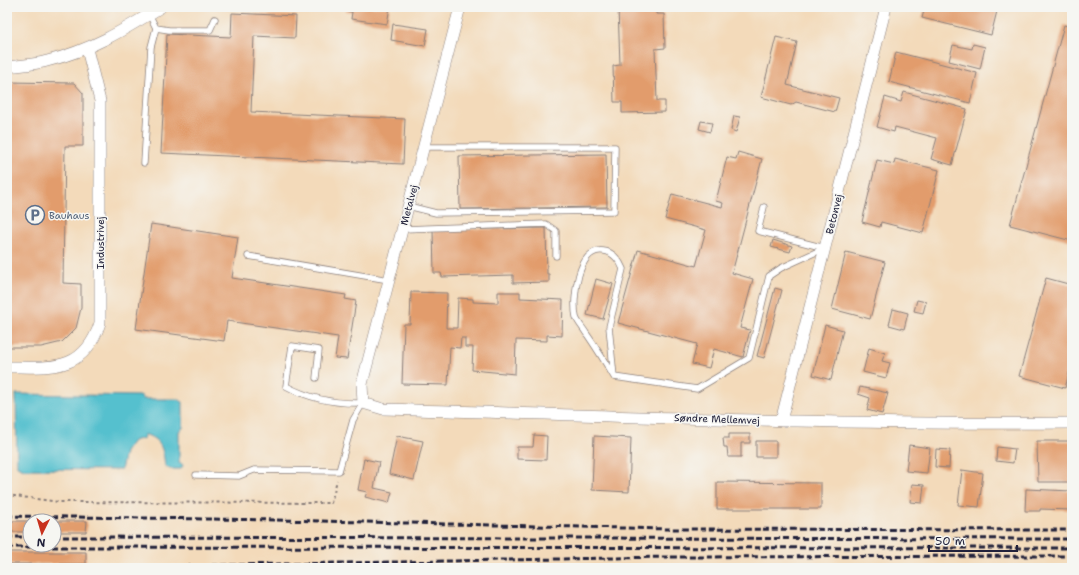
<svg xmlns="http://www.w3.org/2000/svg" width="1079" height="575" font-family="'Shantell Sans',sans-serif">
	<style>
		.water { fill: #54c0ce; stroke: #3b7184 }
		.building { fill: #e29c6c }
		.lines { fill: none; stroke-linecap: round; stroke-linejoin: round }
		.lane-casing { stroke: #8a7e7a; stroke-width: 7 }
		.street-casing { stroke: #8a7e7a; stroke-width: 12 }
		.path { stroke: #8a7e7a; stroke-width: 2; stroke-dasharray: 3 3; stroke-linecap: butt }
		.lane { stroke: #fff; stroke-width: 5.5 }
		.street { stroke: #fff; stroke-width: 11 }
		.rail { stroke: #22223b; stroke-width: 3; stroke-dasharray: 6 3; stroke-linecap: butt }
		.labels { text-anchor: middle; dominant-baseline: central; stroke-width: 3; stroke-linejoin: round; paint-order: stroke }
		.street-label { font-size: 10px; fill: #22223b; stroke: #f6f6f2 }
		.service-label { font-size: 10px; fill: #4e5e75; stroke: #f6f6f2; text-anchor: start }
	</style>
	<rect width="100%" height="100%" fill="#f6f6f2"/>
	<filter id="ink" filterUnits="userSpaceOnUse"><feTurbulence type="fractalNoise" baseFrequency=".025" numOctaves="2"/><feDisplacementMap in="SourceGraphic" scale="8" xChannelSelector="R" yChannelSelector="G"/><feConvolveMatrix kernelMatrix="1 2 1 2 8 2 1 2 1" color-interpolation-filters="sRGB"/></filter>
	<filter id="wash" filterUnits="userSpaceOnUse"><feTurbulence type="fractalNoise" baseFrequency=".012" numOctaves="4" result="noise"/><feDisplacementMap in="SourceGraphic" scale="16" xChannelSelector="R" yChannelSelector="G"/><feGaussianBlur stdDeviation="0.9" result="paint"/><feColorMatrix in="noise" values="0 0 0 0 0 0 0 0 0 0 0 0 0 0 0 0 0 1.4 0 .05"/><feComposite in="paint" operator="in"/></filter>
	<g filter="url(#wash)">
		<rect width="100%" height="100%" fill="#f3daba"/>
		<!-- water -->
		<path class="water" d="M16,394L142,396L143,399H177L183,402V428L179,431V462L183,465L181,469H170L165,466C163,449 162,440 144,434V438L133,441L125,452L121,470L24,469L17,466Z"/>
		<g id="blocks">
			<!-- building -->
			<path class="building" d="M347,7H390L387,24L351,19L352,12L346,11Z
				M618,7H656V14H664L665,48L655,49L657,101H665V112L622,113V102H614L613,66L620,65Z
				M925,7H998L991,35L922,18Z
				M232,13L296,16L295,38L254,36L251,112L405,119L403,164L161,153L167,34L231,37Z
				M393,24L428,29L425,46L391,40Z
				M1064,25L1072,27V241L1010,225Z
				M776,37L797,42L787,85L839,98L835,112L796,102L791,105L761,97Z
				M973,44L985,47L980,69L949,61L953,45L972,49Z
				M896,52L977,73L970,103L889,82Z
				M7,82L74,83L83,93V146H65L63,283L81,284V308L76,328L62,342L41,347H7Z
				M904,92L967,109L952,165L931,159L937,138L895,127L894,132L877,127L885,97L901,102Z
				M734,116L740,117L736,132L731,130Z
				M701,121L712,123L710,132L699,129Z
				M738,152L762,159L732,273L753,279L740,328L750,330L743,357L714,349L709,368L692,364L697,344L618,323L638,250L696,266L706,230L665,219L672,194L722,207L723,203L716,201L727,157L736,159Z
				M606,154L607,207L460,209L459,156Z
				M895,159L939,170L923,233L881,222L880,227L862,222L877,160L894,164Z
				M151,224L238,237L232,278L346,295L345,299L356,301L347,359L335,358L338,337L227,321L224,341L136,329Z
				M546,228L547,274H549V282L513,283V275L442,277L441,273H434L433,230Z
				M773,240L792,246L790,252L771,247Z
				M846,252L885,262L870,319L832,309Z
				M1046,278L1072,285V362L1065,388L1019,376Z
				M596,279L613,284L603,319L587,315Z
				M775,288L782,290L764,358L757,356Z
				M411,292L447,293L446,328H457L458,298L473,299V302L498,303V292H520V298L563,300L562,336L547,335V341L516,340L515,374L472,370L473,347H465V338H461L460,348L450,347L448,385L402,384L404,324H410Z
				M917,300L926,302L923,313L914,311Z
				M893,309L908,313L904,329L889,325Z
				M825,325L843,330L831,380L813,375Z
				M869,348L885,353L882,361L890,363L886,378L863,372Z
				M860,387L888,393L882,414L867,410L870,398L858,394Z
				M729,434H750V443H741V457H728L727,447H724L723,438H729Z
				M534,435L547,436L546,460L517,459V447H533Z
				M397,436L423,441L414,480L389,474Z
				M594,436L631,438L629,492L592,490Z
				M756,441H776V457H756Z
				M1037,441H1072V482H1038Z
				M909,445L930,448L927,473L906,471Z
				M997,447L1015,449L1013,463L996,461Z
				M936,449L950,450L949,468L935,467Z
				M364,459L379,462L374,488L392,492L389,503L365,497L367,492L358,490Z
				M962,470L983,473L979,507L958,505Z
				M717,482L821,483V509H717Z
				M912,484L924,485L922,503L910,502Z
				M1026,489L1072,491V510L1040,509V511H1025Z
				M7,521H30V532H7Z
				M54,521H87L86,532H54Z
				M7,552H86V564H7Z"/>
		</g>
	</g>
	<g filter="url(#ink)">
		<use href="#blocks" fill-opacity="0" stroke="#8a7e7a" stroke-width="1"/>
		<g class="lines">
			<!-- lane casing -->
			<g class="lane-casing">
				<path id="lane" d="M156,28L169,30H210L215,19
					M144,163L151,47L156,28L149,14
					M408,206L436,213L614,211L615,147H424
					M403,229L546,224L556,231V256
					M248,256L389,280
					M614,377L609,327L623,269C620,261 613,252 604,251C578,246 572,299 576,317C578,323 583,328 586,333C596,347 605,362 614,377L697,389L749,358L769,276L781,268L825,248L758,231L764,207
					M316,378L319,350L292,346L286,386C310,399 336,404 363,403
					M196,475L239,476L254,470L339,471L353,420L363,403"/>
			</g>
			<!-- street casing -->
			<g class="street-casing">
				<path id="street" d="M460,7L362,384L363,403L383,409C613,416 842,425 1072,423
					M7,67C20,65 34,65 47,61C89,51 124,30 161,7
					M7,367C50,367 84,373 100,323V101L87,49
					M781,421L886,7"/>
			</g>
			<!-- path -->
			<path class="path" d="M7,10L16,7
				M7,495L59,502L331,503L337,480"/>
			<!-- lane -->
			<use href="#lane" class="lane"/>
			<!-- street -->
			<use href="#street" class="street"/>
			<!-- rail -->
			<path class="rail" d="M7,516L277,520L667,529L1072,530
				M7,537H30
				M54,537L1072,539
				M7,547L1072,548
				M68,568L667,557L1072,556"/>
		</g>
	</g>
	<!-- icons -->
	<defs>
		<g id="parking-ring" transform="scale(1)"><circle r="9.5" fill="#f6f6f2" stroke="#5c6f8a" stroke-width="1.5"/><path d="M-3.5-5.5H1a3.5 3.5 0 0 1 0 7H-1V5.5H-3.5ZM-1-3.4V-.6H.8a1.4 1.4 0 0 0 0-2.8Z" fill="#5c6f8a"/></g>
	</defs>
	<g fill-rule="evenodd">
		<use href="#parking-ring" x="35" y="215"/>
	</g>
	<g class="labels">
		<!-- street labels -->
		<g class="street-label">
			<text transform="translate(409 205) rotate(-75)">Metalvej</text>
			<text transform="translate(834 214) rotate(-76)">Betonvej</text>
			<text transform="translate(100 243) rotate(-90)">Industrivej</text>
			<text transform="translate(717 419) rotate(2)">Søndre Mellemvej</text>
		</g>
		<!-- service labels -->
		<g class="service-label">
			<text x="49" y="215">Bauhaus</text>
		</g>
	</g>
	<!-- margin -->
	<rect width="1079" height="575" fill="none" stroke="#f6f6f2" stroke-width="24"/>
	<!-- north arrow -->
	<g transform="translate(42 533) rotate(185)"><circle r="19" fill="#f6f6f2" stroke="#a1a1a9"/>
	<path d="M0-3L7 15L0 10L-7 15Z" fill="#c8321e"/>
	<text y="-6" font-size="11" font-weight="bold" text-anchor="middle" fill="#22223b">N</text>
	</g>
	<!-- scale -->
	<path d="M929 545v6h88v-6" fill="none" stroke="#22223b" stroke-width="2"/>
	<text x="935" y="545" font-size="12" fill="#22223b" stroke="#f6f6f2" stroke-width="3" paint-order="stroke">50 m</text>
</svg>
